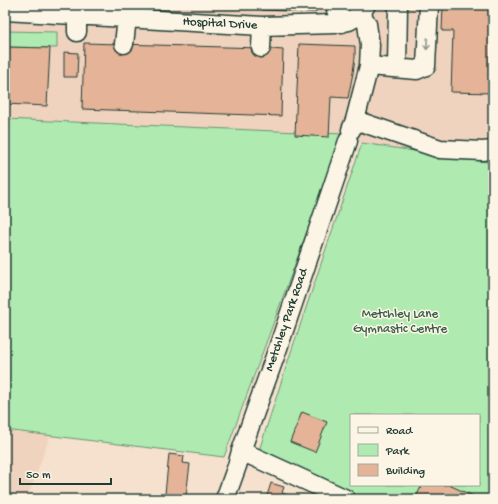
<svg xmlns="http://www.w3.org/2000/svg" width="498" height="504" font-family="'Gochi Hand',sans-serif">
	<style>
		.built { fill: #f0d3be }
		.green { fill: #afebb0; stroke: #679472; fill-rule: evenodd }
		.building { fill: #e5b397; stroke: #1f3d34 }
		.lines { fill: none; stroke-linecap: round; stroke-linejoin: round }
		.minor-casing { stroke: #1f3d34; stroke-width: 21 }
		.path { stroke: #1f3d34; stroke-width: 2; stroke-dasharray: 4 3; stroke-linecap: butt }
		.minor { stroke: #fcf5e5; stroke-width: 18 }
		.oneway { stroke: #8e998c }
		.labels { text-anchor: middle; dominant-baseline: central; stroke-width: 3; stroke-linejoin: round; paint-order: stroke }
		.street-label { font-size: 13px; fill: #1f3d34; stroke: #fcf5e5 }
		.park-label { font-size: 13px; fill: #3c604d; stroke: #fcf5e5 }
	</style>
	<rect width="100%" height="100%" fill="#f5e1ce"/>
	<filter id="ink" filterUnits="userSpaceOnUse"><feTurbulence type="fractalNoise" baseFrequency=".025" numOctaves="2"/><feDisplacementMap in="SourceGraphic" scale="8" xChannelSelector="R" yChannelSelector="G"/><feConvolveMatrix kernelMatrix="1 2 1 2 8 2 1 2 1" color-interpolation-filters="sRGB"/></filter>
	<g filter="url(#ink)">
		<!-- built -->
		<path class="built" d="M5,5H443L442,30L453,31L452,91L493,93V163L362,143L343,135L224,457L50,436L32,486L25,499H5Z"/>
		<!-- green -->
		<path class="green" d="M5,31L57,32V48L5,47V44L8,39Z
			M5,119L343,134L224,457L5,430Z
			M362,143L493,163V499H326L254,466L289,358ZM351,415H479V485H351Z"/>
		<!-- building -->
		<path class="building" d="M263,5H316V12L262,10Z
			M443,5H493V93L451,92L453,31H442Z
			M84,43L261,48L283,50L281,116L82,109Z
			M299,44L355,46V57L353,73L348,98L331,97L329,137L295,135Z
			M5,47L50,48L47,106L5,104Z
			M64,52L78,53L77,77H64Z
			M302,412L327,422L315,452L290,442Z
			M169,454L184,456L183,463L190,464L186,496L165,494Z
			M271,483L284,487L282,493L288,495L287,499H266Z
			M422,485H449L480,499H415Z"/>
		<g class="lines">
			<!-- minor casing -->
			<g class="minor-casing">
				<path id="minor" d="M336,5V10L342,23
					M5,11L262,26L335,24L349,21L361,14L366,5
					M77,32V15
					M124,44L127,18
					M261,48L262,26
					M369,66L417,70L426,66L429,5
					M397,68L398,5
					M355,120L440,149L482,151L493,150
					M351,130L355,120L369,66L370,45L367,24L361,14
					M241,451L346,499
					M225,499L237,466L241,451L278,348L348,141"/>
			</g>
			<!-- path -->
			<path class="path" d="M5,37V41"/>
			<!-- minor -->
			<use href="#minor" class="minor"/>
		</g>
		<!-- one-way arrows -->
		<defs><path id="oneway-shaft" d="M-6 0H5M1.5-3L5.5 0L1.5 3" fill="none" stroke-width="1.6" stroke-linecap="round" stroke-linejoin="round"/></defs>
		<use class="oneway" href="#oneway-shaft" transform="translate(427 44) rotate(93)"/>
	</g>
	<g class="labels">
		<!-- street labels -->
		<g class="street-label">
			<text transform="translate(220 24) rotate(3)">Hospital Drive</text>
			<text transform="translate(287 320) rotate(-71)">Metchley Park Road</text>
		</g>
		<!-- park labels -->
		<g class="park-label">
			<text x="400" y="314">Metchley Lane<tspan x="400" dy="15">Gymnastic Centre</tspan></text>
		</g>
	</g>
	<!-- margin -->
	<rect width="498" height="504" fill="none" stroke="#fcf5e5" stroke-width="20"/>
	<rect x="10" y="10" width="478" height="484" fill="none" stroke="#1f3d34" stroke-width="1.5" filter="url(#ink)"/>
	<!-- legend -->
	<rect x="350" y="414" width="130" height="72" fill="#fcf5e5" stroke="#a4ab9e"/>
	<rect x="358" y="427" width="20" height="6" fill="#fcf5e5" stroke="#a4ab9e"/>
	<text x="386" y="434" font-size="12" fill="#1f3d34">Road</text>
	<rect x="358" y="444" width="20" height="12" fill="#afebb0" stroke="#a4ab9e"/>
	<text x="386" y="454" font-size="12" fill="#1f3d34">Park</text>
	<rect x="358" y="464" width="20" height="12" fill="#e5b397" stroke="#a4ab9e"/>
	<text x="386" y="474" font-size="12" fill="#1f3d34">Building</text>
	<!-- scale -->
	<path d="M20 478v6h91v-6" fill="none" stroke="#1f3d34" stroke-width="2"/>
	<text x="26" y="478" font-size="12" fill="#1f3d34" stroke="#fcf5e5" stroke-width="3" paint-order="stroke">50 m</text>
</svg>
